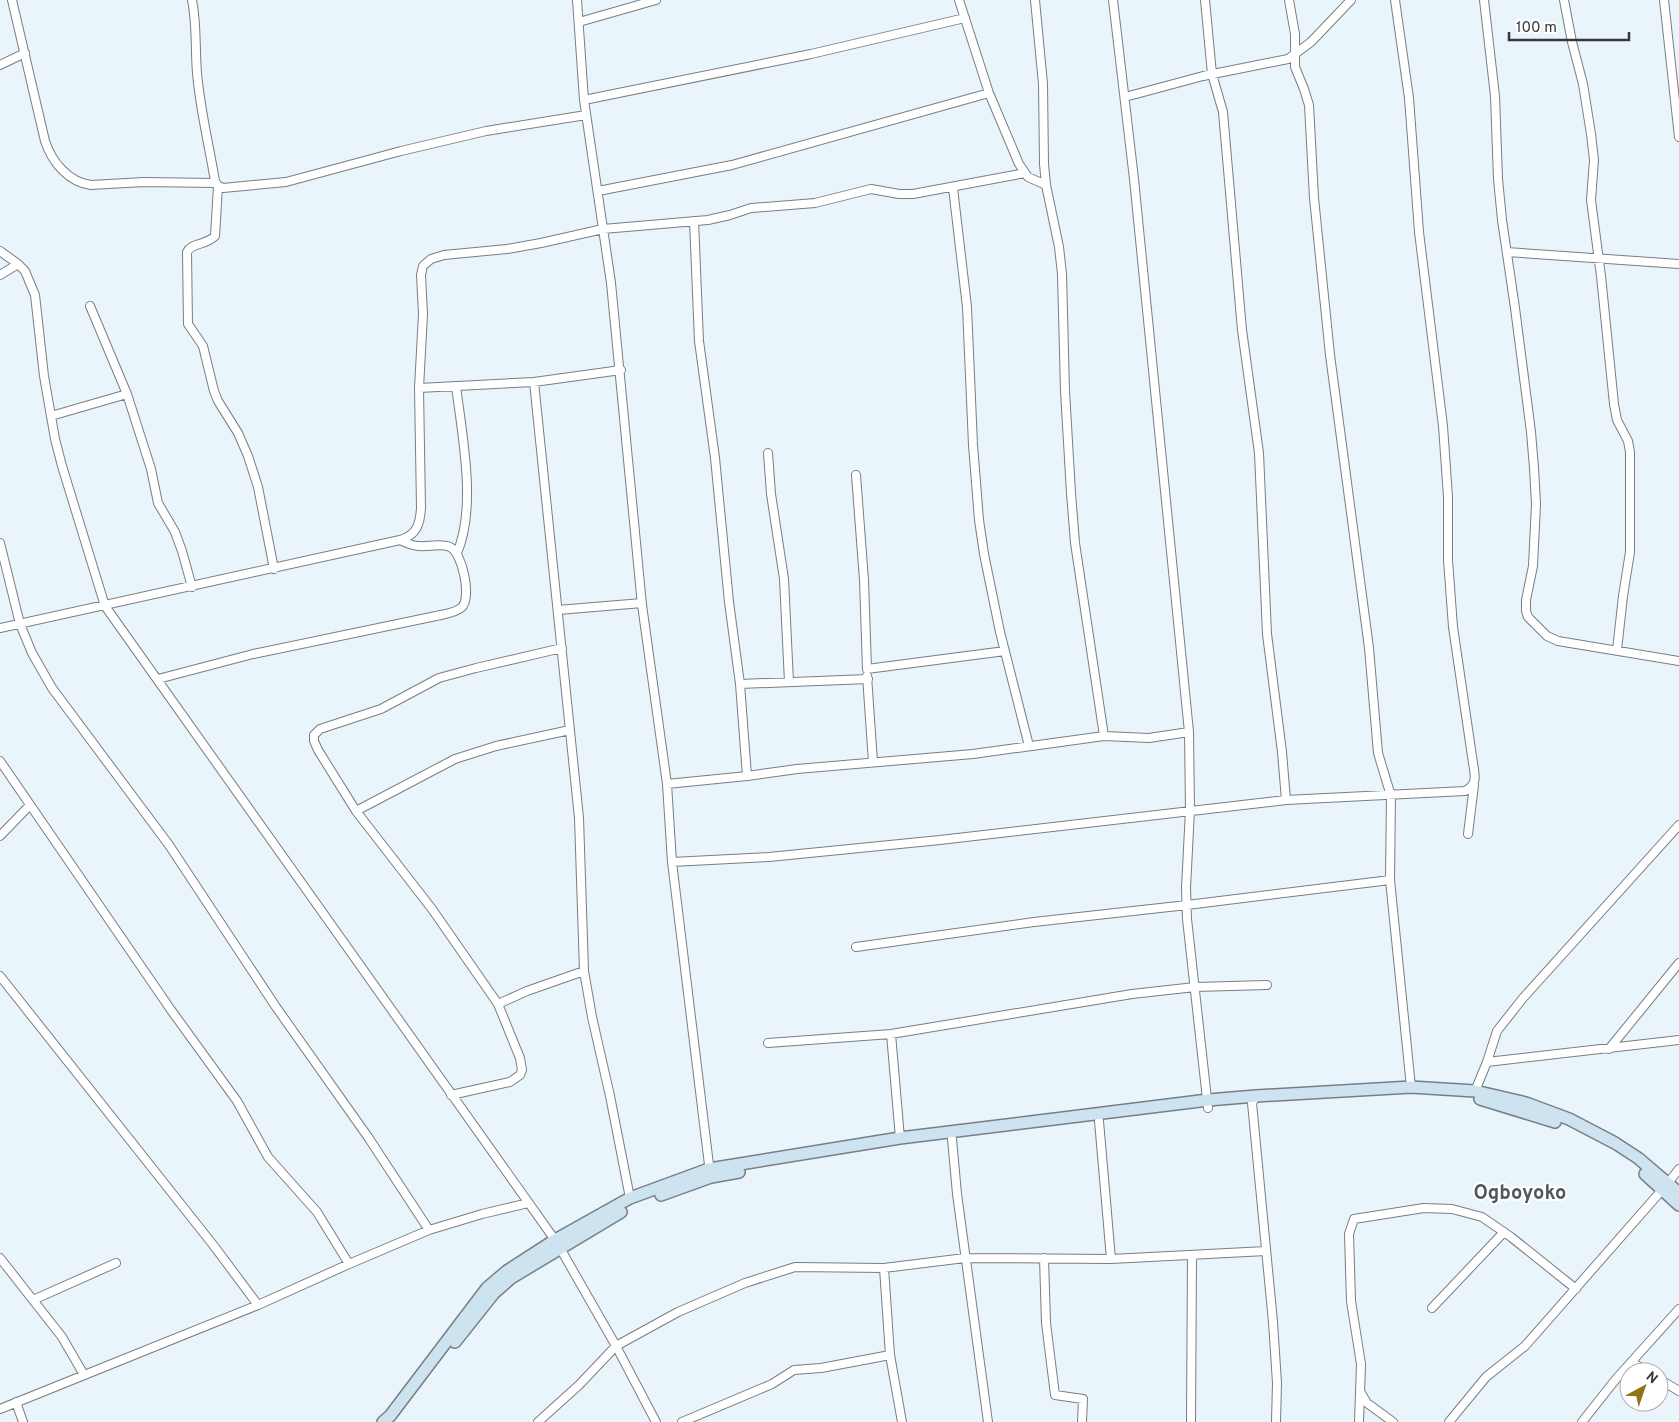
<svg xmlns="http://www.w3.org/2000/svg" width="1679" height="1422" font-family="Overpass,sans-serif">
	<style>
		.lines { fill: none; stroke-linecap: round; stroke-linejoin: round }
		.street-casing { stroke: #767f85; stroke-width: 10 }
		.secondary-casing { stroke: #767f85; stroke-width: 14 }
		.street { stroke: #fff; stroke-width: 8 }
		.secondary { stroke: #cde3ef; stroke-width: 11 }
		.labels { text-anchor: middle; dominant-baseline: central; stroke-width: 4; stroke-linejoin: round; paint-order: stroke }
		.quarter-label { font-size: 20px; font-weight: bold; fill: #50585d; stroke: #fff }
	</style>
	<rect width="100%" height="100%" fill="#eaf4fb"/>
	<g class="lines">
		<!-- street casing -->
		<g class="street-casing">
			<path id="street" d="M12,0L45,141C52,162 68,182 91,185L144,182L216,183
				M192,0C197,25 195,49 197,73C200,109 209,145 215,181L218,186L223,188L286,182L401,151L486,131L586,115
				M577,0L584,100L611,283L642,605L667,784L672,862L710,1173
				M959,0L989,93L1019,164L1028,177L1046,185
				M1035,0L1043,84L1044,164L1046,185L1059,247L1062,274L1065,391L1071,493L1075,543L1104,736
				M1113,0L1134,179L1189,732L1190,810L1186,888L1187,919L1208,1108
				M1205,0L1212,74L1223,112L1242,330L1259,453L1267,634L1282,752L1286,800
				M1289,0L1295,34V67L1304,89L1309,105L1314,198L1330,355L1369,648L1378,753L1391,796L1390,880L1411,1087
				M1484,0L1495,96L1498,179L1502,220L1515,308L1531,432L1534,468L1536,504L1533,566L1526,600V611L1528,617L1547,636L1558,641L1679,661
				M1564,0L1572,42L1583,84L1591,134L1594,160L1591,200L1601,276L1614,404L1617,420L1628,441L1630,452V552L1623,596L1617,650
				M1664,0L1679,137
				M579,22L656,0
				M0,65L25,53
				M1125,97L1203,76L1288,59L1311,42L1351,0
				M584,100L811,54L965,18
				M218,186L215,236C205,246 192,242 187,252L188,324L203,346L214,391L218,401L238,433L248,456L258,487L274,569
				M953,188L967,307L973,445L979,520L984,554L1000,632L1029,746
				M598,191L732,165L989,93
				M694,221L699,341L715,458L729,602L740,684L747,776
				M0,251L18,264L25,271L35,295L44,376L55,439L62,466L105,606L555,1240
				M1507,252L1679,264
				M0,275L18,264
				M90,306L127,394L151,469L158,503L175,532L182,551L192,587
				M534,382L579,818L584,971L592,1017L610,1096L630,1198
				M456,386C462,435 477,507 457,553
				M419,388L534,382L621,370
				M51,416L127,394
				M768,453L771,494L784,579L789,682
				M856,475L864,580L867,669L1005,651
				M0,543L20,624L32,653L52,688L169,845L276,1007L368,1137L429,1230
				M558,610L642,603
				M0,628L400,540C417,535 420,524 421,508L419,388L423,314L421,275L423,266L431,259L444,255L507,249L541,243L603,229L708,220L730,215L751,208L815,203L871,189L899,194H913L1025,173
				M867,676L873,762
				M158,679L253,654L436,616C444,614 456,613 462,607C472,597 462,552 450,547C440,543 428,547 419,546C412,546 406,543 400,540
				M740,684L868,679
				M0,761L171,1010L237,1101L268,1157L317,1212L349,1264
				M667,784L747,776L797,769L973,754L1104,736L1149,738L1189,732
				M356,811L455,759L496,746L570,730
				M1468,834L1474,785
				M0,836L30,805
				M672,862L769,857L940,840L1286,800L1465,791C1478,784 1475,776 1473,763L1453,627L1448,560V497L1443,426L1419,232L1409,98L1395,0
				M856,947L1034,922L1187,905L1390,880
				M0,976L214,1246L258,1305
				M498,1004L527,991L584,971
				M891,1034L900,1138
				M768,1043L891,1034L1132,994L1195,987L1267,985
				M1609,1049L1679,963
				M1487,1062L1679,1040
				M1475,1091L1487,1062L1497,1031L1523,998L1679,825
				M451,1095L510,1082L520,1075L522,1070L520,1058L498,1004L432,909L356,811L318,750L314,741V735L320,729L381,709L439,678L476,668L562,648
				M1256,1096L1252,1103L1273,1322L1277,1383L1276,1422
				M1099,1121L1111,1259
				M952,1139L957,1194L988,1422
				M1668,1183L1679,1169
				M560,1248L616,1346L656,1422
				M0,1258L62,1337L84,1375
				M1044,1258L1046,1323L1055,1395L1083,1399L1082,1422
				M884,1268L890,1355L902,1422
				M33,1300L116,1263
				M1432,1308L1504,1232
				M1631,1362L1648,1372
				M1659,1379L1679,1391
				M1361,1393L1367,1403L1393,1422
				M16,1402L23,1422
				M0,1409L258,1305L349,1264L429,1230L482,1214L528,1203
				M538,1422L579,1385L616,1346L678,1312L745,1283L795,1267L884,1268L965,1258L1111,1259L1266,1251
				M682,1422L772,1384L794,1370L821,1368L890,1355
				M1191,1422L1192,1256
				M1359,1422L1361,1364L1351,1301L1349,1234L1354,1219L1424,1208L1452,1209L1482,1217L1511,1237L1576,1289
				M1449,1422L1486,1377L1525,1346L1662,1190
				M1582,1422L1616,1379L1679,1309"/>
		</g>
		<!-- secondary casing -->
		<g class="secondary-casing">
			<path id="secondary" d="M1480,1099L1555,1122
				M1645,1174L1679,1205
				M661,1195L711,1177L739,1172
				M455,1342L494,1293L511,1278L621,1212
				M383,1422L390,1416L487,1288L507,1271L555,1240L630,1198L709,1169L900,1138L1208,1100L1256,1096L1411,1087L1475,1091L1526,1103L1569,1119L1615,1143L1638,1158L1679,1193"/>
		</g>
		<!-- street -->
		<use href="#street" class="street"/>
		<!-- secondary -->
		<use href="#secondary" class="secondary"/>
	</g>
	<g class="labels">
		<!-- quarter labels -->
		<g class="quarter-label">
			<text x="1520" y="1194">Ogboyoko</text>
		</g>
	</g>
	<!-- north arrow -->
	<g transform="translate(1644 1387) rotate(40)"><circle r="24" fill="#ffffff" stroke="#aeafb0"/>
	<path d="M0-4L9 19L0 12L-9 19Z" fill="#937118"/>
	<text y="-8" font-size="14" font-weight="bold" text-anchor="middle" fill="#34383a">N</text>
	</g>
	<!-- scale -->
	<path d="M1509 32v8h120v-8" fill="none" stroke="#34383a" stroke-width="2.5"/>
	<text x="1516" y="32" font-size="15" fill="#34383a" stroke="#ffffff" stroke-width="4" paint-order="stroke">100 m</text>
</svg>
